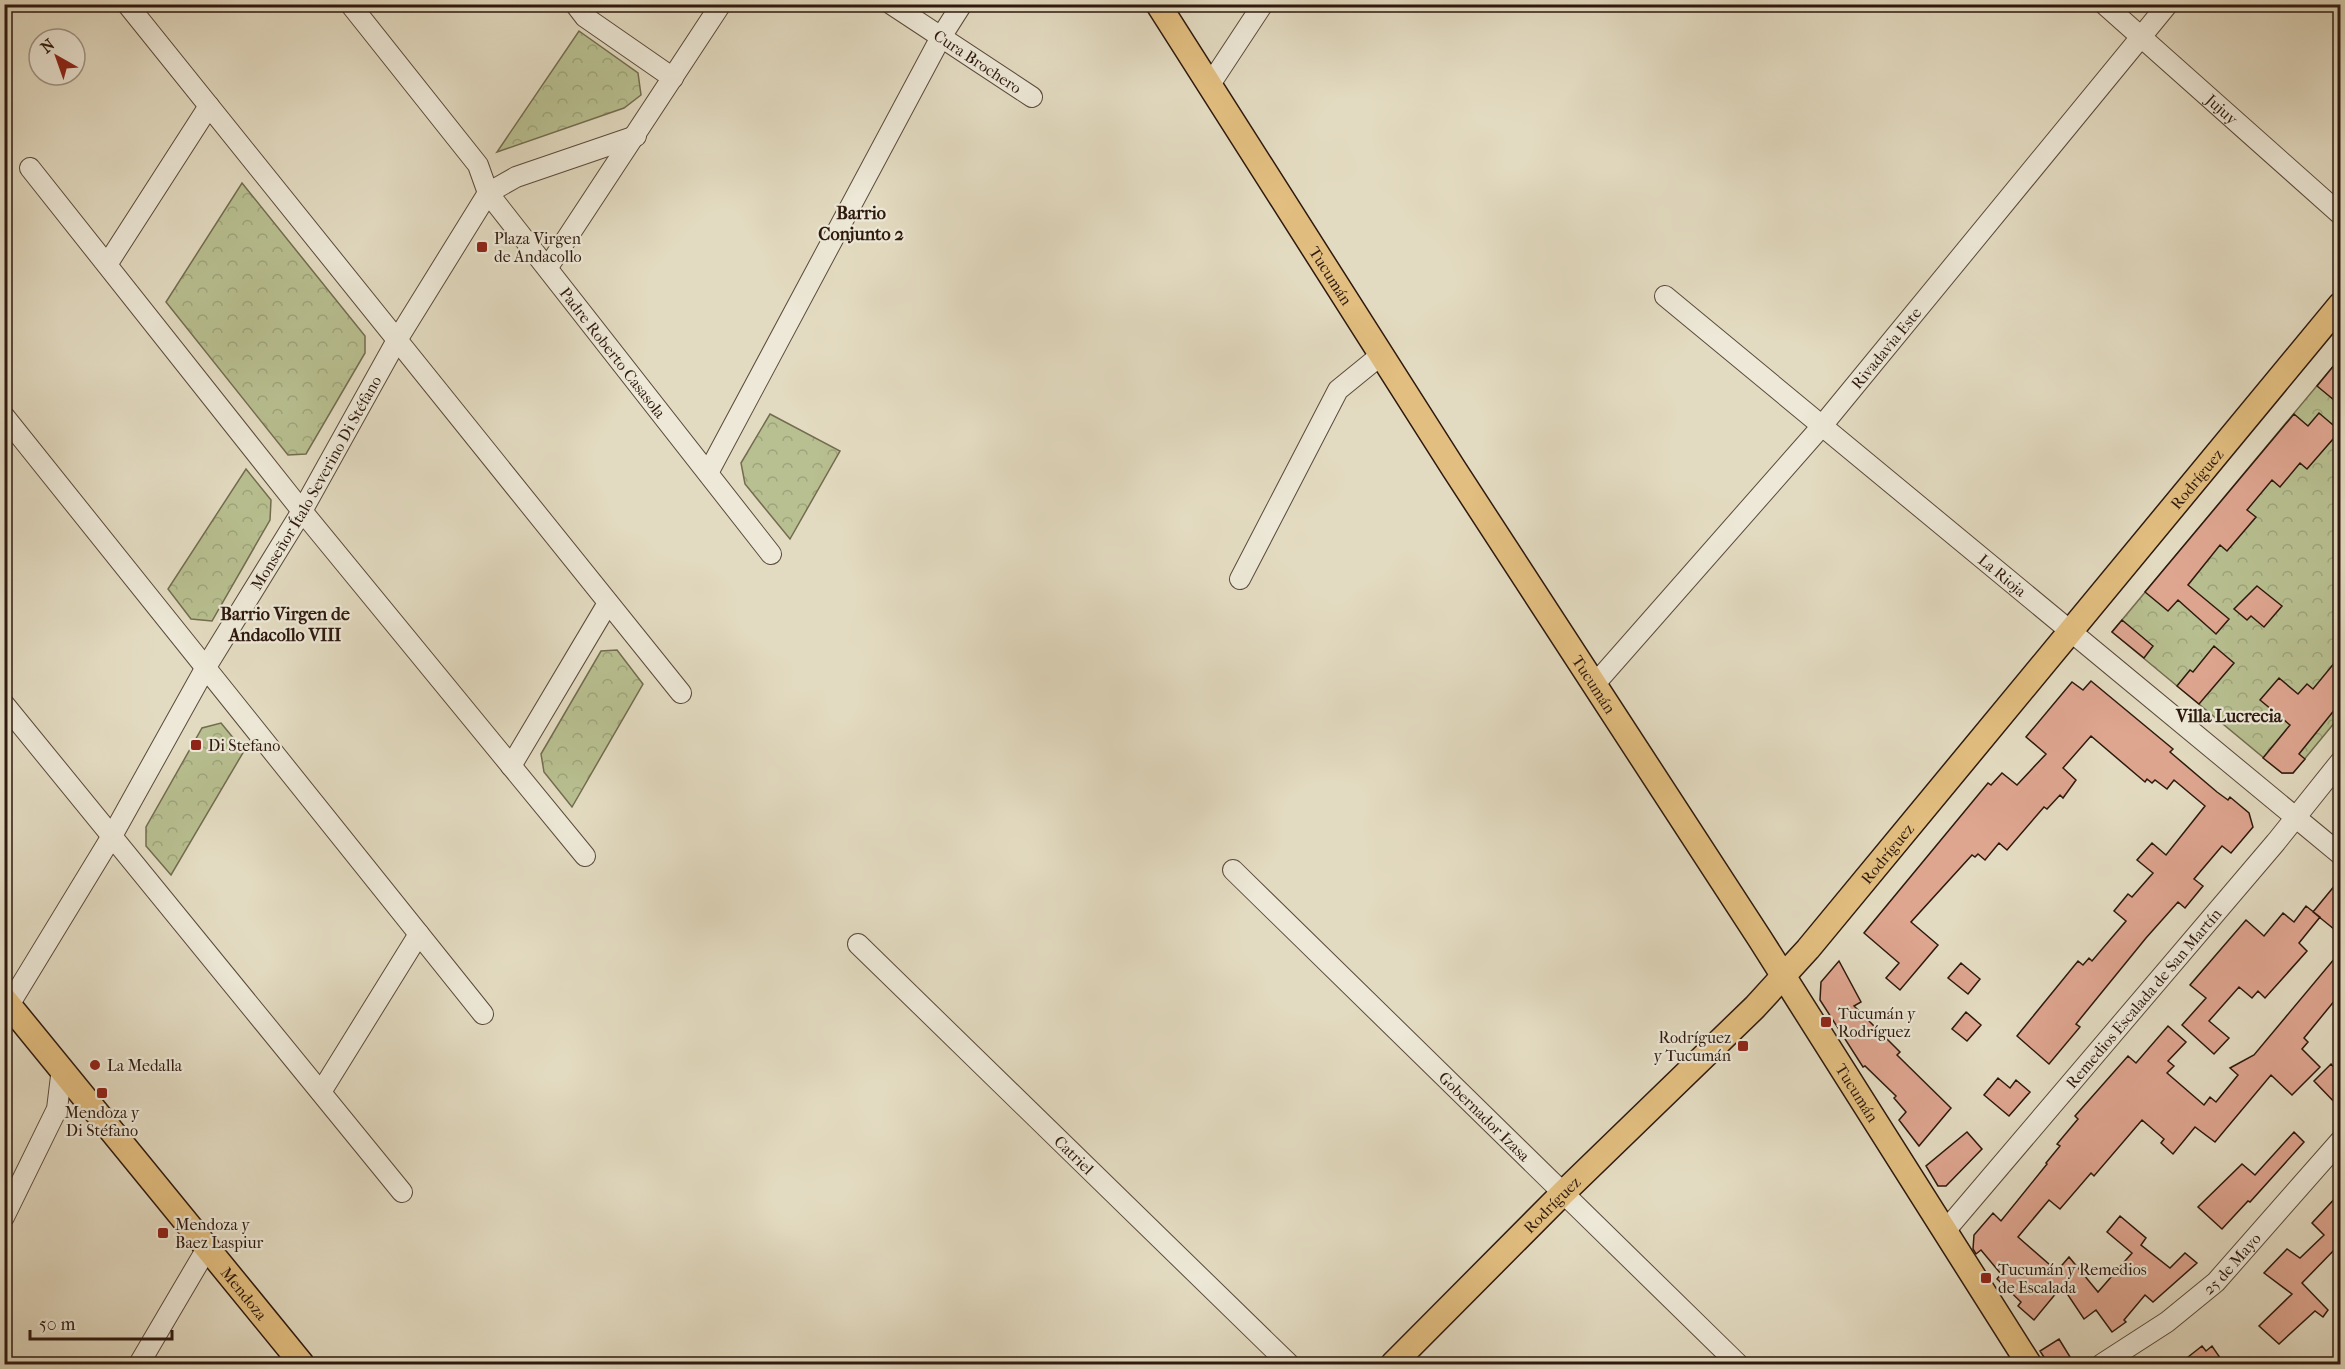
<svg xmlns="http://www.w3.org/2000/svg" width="2345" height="1369" font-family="'IM FELL French Canon',serif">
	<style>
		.park { fill: url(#park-crowns); stroke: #736c4f; stroke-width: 1.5 }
		.building { fill: #dea58f; stroke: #2e190e; stroke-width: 1.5 }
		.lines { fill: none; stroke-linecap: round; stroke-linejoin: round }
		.minor-casing { stroke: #5b4a3b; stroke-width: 22 }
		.major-casing { stroke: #2e190e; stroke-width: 27 }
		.minor { stroke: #ede8d7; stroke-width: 20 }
		.major { stroke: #e2be80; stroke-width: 24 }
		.poi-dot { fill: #8f2418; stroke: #ede8d7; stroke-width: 2 }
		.labels { text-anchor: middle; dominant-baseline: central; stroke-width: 4.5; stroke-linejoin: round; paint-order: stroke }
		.street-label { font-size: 16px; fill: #2e190e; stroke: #ede8d7 }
		.poi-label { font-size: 16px; fill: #2e190e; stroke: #ede8d7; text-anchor: start }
		.neighbourhood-label { font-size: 18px; font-weight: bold; fill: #2e190e; stroke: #ede8d7 }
	</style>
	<defs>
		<pattern id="park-crowns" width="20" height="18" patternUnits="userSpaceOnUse" patternTransform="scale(1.5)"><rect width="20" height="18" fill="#b8bf90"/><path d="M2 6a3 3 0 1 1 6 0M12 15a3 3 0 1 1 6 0" fill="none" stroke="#9ea47b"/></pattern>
	</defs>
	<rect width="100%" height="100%" fill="#e3dbc1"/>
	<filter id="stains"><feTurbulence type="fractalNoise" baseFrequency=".00333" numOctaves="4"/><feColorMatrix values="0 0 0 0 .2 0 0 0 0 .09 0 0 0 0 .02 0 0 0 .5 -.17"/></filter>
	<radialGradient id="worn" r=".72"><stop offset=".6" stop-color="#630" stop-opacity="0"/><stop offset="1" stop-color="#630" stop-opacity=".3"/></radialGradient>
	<!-- park -->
	<path class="park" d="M579,31L638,73L641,95L624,108L497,152Z
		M242,183L365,336V353L306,454L288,455L166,302Z
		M2340,358V716L2293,773H2282L2112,632Z
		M770,414L840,451L790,539L745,484L741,463Z
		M246,469L271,500L270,520L212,621L191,619L168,589Z
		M617,650L643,684L572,807L544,772L541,754L601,651Z
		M221,723L244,751L171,875L146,846V827L202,728Z"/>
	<!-- building -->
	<path class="building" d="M2340,358V405L2317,386Z
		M2319,413L2340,431L2307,469L2300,463L2280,487L2272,480L2247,510L2256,517L2227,551L2220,545L2188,585L2229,619L2216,634L2178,600L2168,611L2145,592L2294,414L2308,426Z
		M2257,586L2282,606L2264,627L2251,616L2247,620L2234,609Z
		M2122,620L2153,646L2144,658L2112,632Z
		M2214,646L2234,663L2199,704L2177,686L2190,670L2193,672Z
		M2340,656V703L2299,754L2305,759L2293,773H2282L2263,758L2290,725L2260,700L2279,678L2298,694L2307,684L2313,689Z
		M2091,681L2173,749L2170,752L2217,792L2228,800L2230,797L2249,813L2253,827L2231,853L2222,846L2194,879L2203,886L2185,908L2178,902L2146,938L2076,1024L2080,1027L2049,1064L2017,1036L2078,961L2083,965L2089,958L2092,961L2126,921L2114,911L2128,894L2132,897L2153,873L2137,860L2152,843L2166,855L2205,806L2174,780L2167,789L2155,780L2152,783L2147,779L2145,782L2091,736L2063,768L2076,780L2063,798L2060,795L2047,809L2044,807L2007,850L1999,843L1985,860L1978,854L1975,857L1972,855L1911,922L1938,945L1900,990L1886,978L1899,963L1864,933L1988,783L1991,785L2002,773L2017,785L2046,754L2026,737L2072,682L2083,690Z
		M2340,879V934L2313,912Z
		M2306,906L2320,917L2299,943L2307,951L2265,998L2258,991L2252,998L2239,987L2209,1021L2229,1038L2214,1054L2182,1025L2206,998L2190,985L2246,920L2264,936L2283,913L2294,922Z
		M2340,952V994L2304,1038L2308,1042L2302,1049L2320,1067L2292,1095L2271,1075L2215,1142L2195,1127L2173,1154L2161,1143L2164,1139L2142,1120L2094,1176L2091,1173L2060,1209L2049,1200L2018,1237L2057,1271L2069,1257L2098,1292L2132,1253L2107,1232L2120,1216L2146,1238L2141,1245L2170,1268L2185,1253L2197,1263L2153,1302L2145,1295L2124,1320L2126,1322L2112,1332L2096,1310L2084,1319L2062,1286L2034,1320L2018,1306L2021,1302L1997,1279L2001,1274L1981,1250L1976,1254L1973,1249L1974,1235L1993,1213L2001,1221L2047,1164L2046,1163L2060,1146L2057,1144L2078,1119L2075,1116L2128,1056L2136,1063L2168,1026L2186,1042L2168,1061L2174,1066L2167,1073L2204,1105L2210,1097L2216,1102L2238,1075L2230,1068L2254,1055Z
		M1839,961L1861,1002L1854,1006L1900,1052L1897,1055L1951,1108L1919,1146L1899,1120L1906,1112L1894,1098L1896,1096L1865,1066L1863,1067L1820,1000L1821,982Z
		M1961,963L1980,979L1968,994L1948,978Z
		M1966,1012L1981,1025L1967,1041L1952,1029Z
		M2331,1064L2340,1074V1108L2314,1081Z
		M1998,1078L2010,1088L2016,1080L2030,1092L2009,1116L1984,1095Z
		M1967,1132L1982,1149L1946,1186H1938L1926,1166Z
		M2294,1132L2304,1142L2250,1202L2248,1201L2222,1229L2198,1207L2242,1164L2255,1175Z
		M2340,1193V1250L2337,1247L2302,1283L2328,1310L2323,1317L2315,1311L2279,1344L2259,1326L2292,1294L2264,1273L2287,1249L2300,1258L2324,1235L2312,1223Z
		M2059,1339L2075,1365H2049L2040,1351Z
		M2202,1346L2206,1351L2212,1346L2225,1365H2178Z"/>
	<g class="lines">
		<!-- minor casing -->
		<g class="minor-casing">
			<g id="minor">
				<path d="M127,4L681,693"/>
				<path id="s1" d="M350,4L478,165L488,193L771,554"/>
				<path d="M575,4L585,17L673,78"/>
				<path id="s2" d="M891,4L1032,97"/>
				<path id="s3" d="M2104,4L2340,214"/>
				<path d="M1209,86L1263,4"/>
				<path d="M30,168L302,511L585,856"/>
				<path d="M108,263L209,106"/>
				<path d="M548,267L721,4"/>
				<path id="s4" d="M1665,296L2340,854"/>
				<path d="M4,416L483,1014"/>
				<path d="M708,473L941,37L962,4"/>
				<path d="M1240,579L1338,390L1381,355"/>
				<path id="s5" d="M1594,685L1821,427L2168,4"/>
				<path d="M4,704L402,1192"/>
				<path d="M511,766L608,603"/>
				<path id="s6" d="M1233,870L1738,1364"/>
				<path id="s7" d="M858,944L1289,1364"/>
				<path id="s8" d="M9,1005L112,836L206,667L302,511L397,340L488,193L516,177L636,136"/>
				<path d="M321,1092L419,934"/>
				<path d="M4,1217L57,1109L62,1068"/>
				<path id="s9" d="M1945,1231L2276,842L2340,762"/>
				<path d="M139,1364L206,1250"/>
				<path id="s10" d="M2102,1364L2167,1322L2216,1282L2340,1141"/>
			</g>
		</g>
		<!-- major casing -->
		<g class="major-casing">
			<g id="major">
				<path id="s11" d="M1158,4L1454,469L1760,939L2029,1364"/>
				<path id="s12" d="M4,999L302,1364"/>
				<path id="s13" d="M1393,1364L1563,1193L1755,1007L1808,949L2340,305"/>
			</g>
		</g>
		<!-- minor -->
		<use href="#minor" class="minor"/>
		<!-- major -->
		<use href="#major" class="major"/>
	</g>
	<!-- markers -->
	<g class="poi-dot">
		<rect x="476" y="241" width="12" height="12" rx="3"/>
		<rect x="190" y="739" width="12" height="12" rx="3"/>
		<rect x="1820" y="1016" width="12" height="12" rx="3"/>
		<rect x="1737" y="1040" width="12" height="12" rx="3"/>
		<circle cx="95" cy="1065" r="6"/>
		<rect x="96" y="1087" width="12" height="12" rx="3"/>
		<rect x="157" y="1227" width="12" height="12" rx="3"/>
		<rect x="1980" y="1272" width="12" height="12" rx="3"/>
	</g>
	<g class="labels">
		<!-- street labels -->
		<g class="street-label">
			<text stroke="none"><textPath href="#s2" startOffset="104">Cura Brochero</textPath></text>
			<text stroke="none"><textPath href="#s3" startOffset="158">Jujuy</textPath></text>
			<text stroke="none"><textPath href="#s11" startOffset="322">Tucumán</textPath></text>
			<text stroke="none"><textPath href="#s5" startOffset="446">Rivadavia Este</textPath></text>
			<text stroke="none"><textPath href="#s1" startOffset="438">Padre Roberto Casasola</textPath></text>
			<text stroke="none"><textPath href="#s13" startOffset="1197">Rodríguez</textPath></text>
			<text stroke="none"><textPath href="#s8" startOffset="606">Monseñor Ítalo Severino Di Stéfano</textPath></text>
			<text stroke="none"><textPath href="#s4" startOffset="438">La Rioja</textPath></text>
			<text stroke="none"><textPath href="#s11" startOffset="808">Tucumán</textPath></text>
			<text stroke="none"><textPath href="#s13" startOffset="711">Rodríguez</textPath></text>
			<text stroke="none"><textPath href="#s9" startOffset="306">Remedios Escalada de San Martín</textPath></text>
			<text stroke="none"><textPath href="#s11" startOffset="1294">Tucumán</textPath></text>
			<text stroke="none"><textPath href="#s6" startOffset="352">Gobernador Izasa</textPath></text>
			<text stroke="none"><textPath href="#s7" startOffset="302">Catriel</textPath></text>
			<text stroke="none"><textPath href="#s13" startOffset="225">Rodríguez</textPath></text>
			<text stroke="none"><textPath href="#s10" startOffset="165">25 de Mayo</textPath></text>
			<text stroke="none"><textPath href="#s12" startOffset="380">Mendoza</textPath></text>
		</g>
		<!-- poi labels -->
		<g class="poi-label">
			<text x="494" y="238">Plaza Virgen<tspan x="494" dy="18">de Andacollo</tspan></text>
			<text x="208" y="745">Di Stefano</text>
			<text x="1838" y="1013">Tucumán y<tspan x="1838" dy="18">Rodríguez</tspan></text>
			<text x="1731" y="1037" text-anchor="end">Rodríguez<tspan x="1731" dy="18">y Tucumán</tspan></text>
			<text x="107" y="1065">La Medalla</text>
			<text x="102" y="1112" text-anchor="middle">Mendoza y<tspan x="102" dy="18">Di Stéfano</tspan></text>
			<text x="175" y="1224">Mendoza y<tspan x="175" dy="18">Baez Laspiur</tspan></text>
			<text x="1998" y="1269">Tucumán y Remedios<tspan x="1998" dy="18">de Escalada</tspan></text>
		</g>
		<!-- neighbourhood labels -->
		<g class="neighbourhood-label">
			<text x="861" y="213">Barrio<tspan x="861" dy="21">Conjunto 2</tspan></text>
			<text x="285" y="614">Barrio Virgen de<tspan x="285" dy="21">Andacollo VIII</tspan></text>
			<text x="2229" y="716">Villa Lucrecia</text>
		</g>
	</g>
	<!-- margin -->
	<rect width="2345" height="1369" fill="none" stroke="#e3dbc1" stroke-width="24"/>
	<rect x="6" y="6" width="2333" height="1357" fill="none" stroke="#2e190e" stroke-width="3"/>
	<rect x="12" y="12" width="2321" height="1345" fill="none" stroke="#2e190e" stroke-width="1.5"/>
	<!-- north arrow -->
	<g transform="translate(57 57) rotate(320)"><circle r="28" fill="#ede8d7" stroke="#a19587" stroke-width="1.5"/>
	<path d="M0-4.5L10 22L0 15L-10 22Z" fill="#8f2418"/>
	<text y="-9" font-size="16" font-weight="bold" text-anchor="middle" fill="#2e190e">N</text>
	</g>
	<!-- scale -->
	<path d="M30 1330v9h142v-9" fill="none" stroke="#2e190e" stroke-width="3"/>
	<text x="39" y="1330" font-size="18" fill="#2e190e" stroke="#ede8d7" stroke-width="4.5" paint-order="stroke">50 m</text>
	<rect width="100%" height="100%" filter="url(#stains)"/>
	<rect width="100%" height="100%" fill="url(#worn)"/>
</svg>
